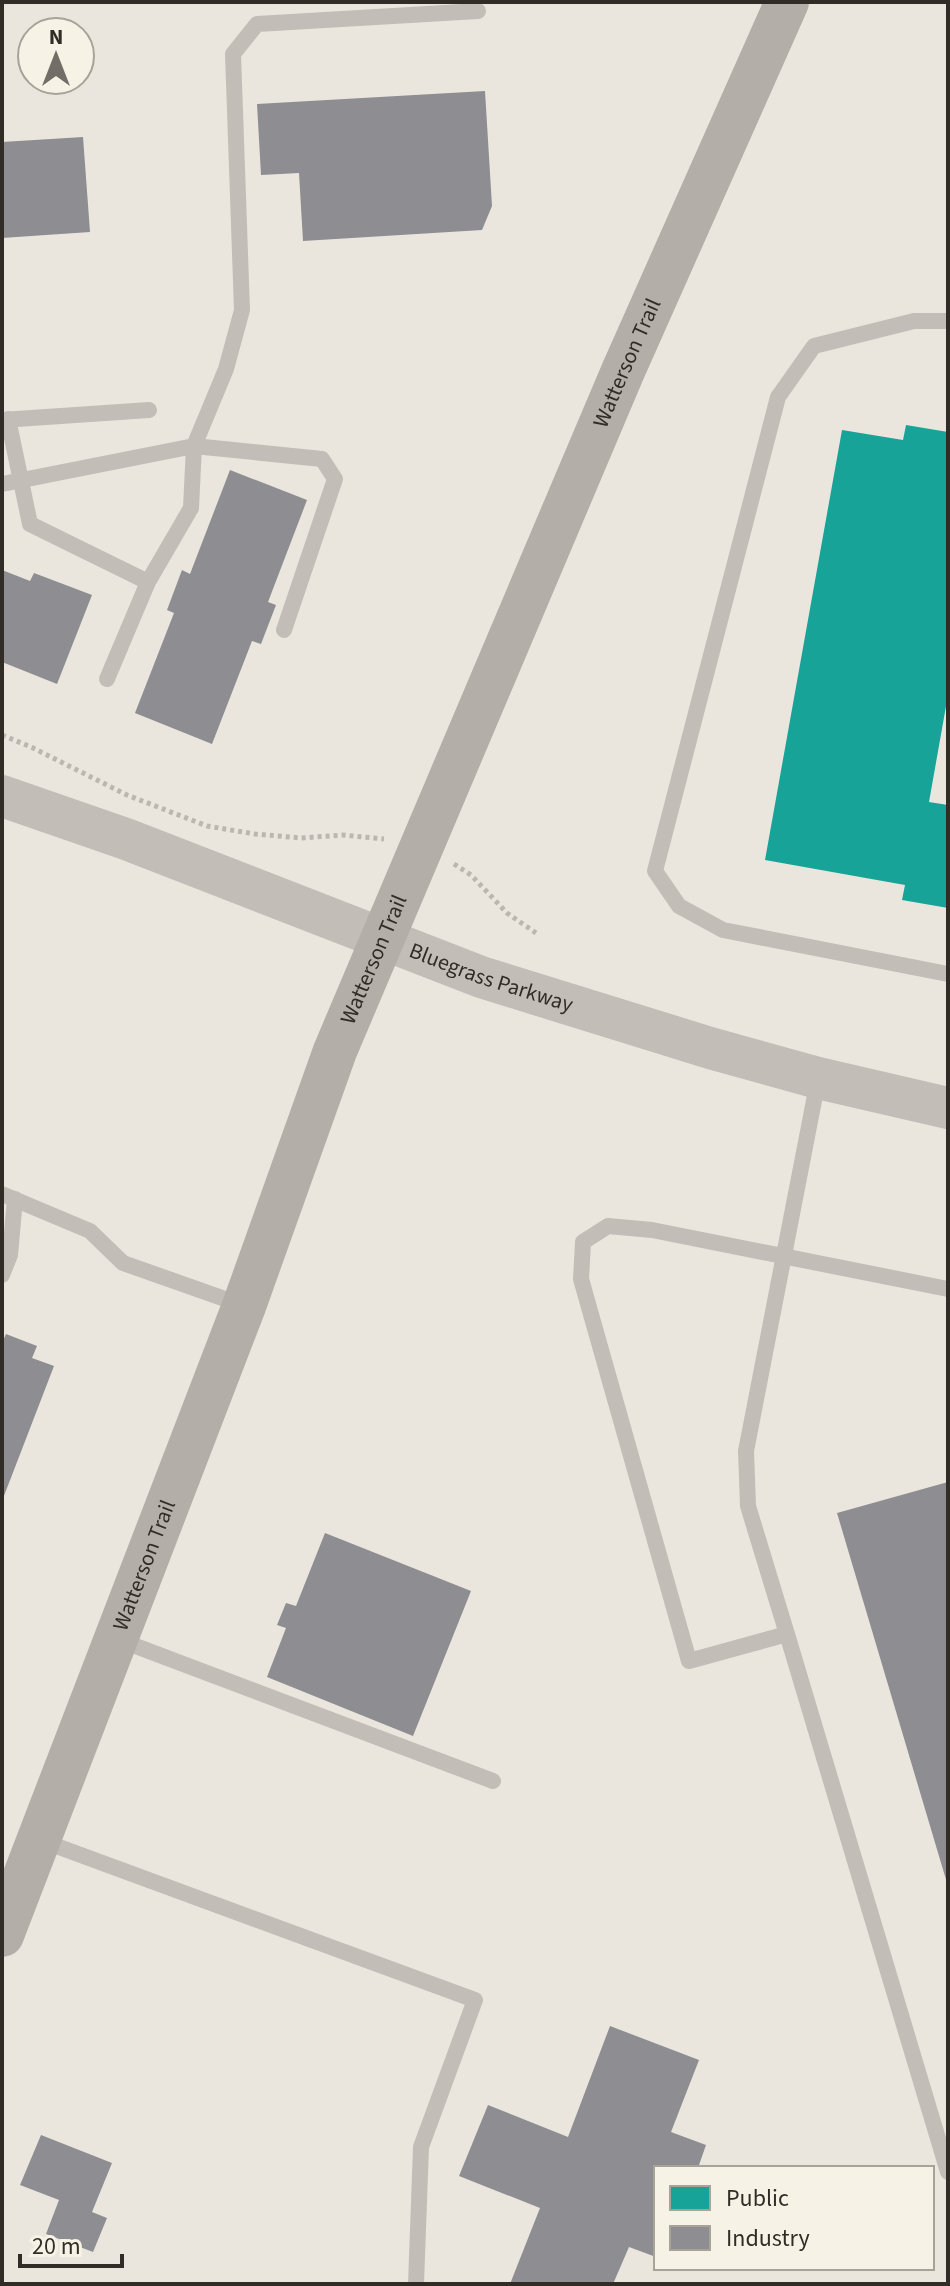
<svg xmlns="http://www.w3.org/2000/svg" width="950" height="2286" font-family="'Source Sans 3',sans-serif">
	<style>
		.public { fill: #17a398 }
		.industry { fill: #8d8d92 }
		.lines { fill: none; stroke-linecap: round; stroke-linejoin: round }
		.path { stroke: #bbb7b0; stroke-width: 5; stroke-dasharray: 4 4; stroke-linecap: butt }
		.service { stroke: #c2beb7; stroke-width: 16 }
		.tertiary { stroke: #c2beb7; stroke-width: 42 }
		.secondary { stroke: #b3afa8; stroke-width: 44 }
		.labels { text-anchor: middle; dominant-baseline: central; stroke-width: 8; stroke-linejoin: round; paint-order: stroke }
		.street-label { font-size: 22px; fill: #322c27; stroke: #f6f2e5 }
	</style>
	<rect width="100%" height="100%" fill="#eae6de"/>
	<!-- public -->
	<path class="public" d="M906,425L948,432V695L929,802L948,805V908L902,900L905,885L765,860L842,430L903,440Z"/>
	<!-- industry -->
	<path class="industry" d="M485,91L492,206L482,230L303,241L299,173L261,175L257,104Z
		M83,137L90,232L2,238V142Z
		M230,470L307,500L268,602L276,605L261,644L252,641L212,744L135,713L174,613L167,610L182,570L190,574Z
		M2,570L30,581L34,573L92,595L57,684L2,662Z
		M6,1334L37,1346L32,1358L54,1366L2,1501V1343Z
		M948,1482V1883H947L837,1513Z
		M325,1533L471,1591L413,1736L267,1677L286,1628L277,1625L286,1603L296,1606Z
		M610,2026L699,2060L671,2132L706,2145L699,2165L698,2168H656V2257L629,2247L613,2284H510L540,2208L459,2176L488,2105L568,2137Z
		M41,2135L112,2163L92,2212L107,2218L93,2252L46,2234L59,2200L20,2185Z"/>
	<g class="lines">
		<!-- path -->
		<path class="path" d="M2,735L31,747L127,795L207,826L255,834L301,838L343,835L384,839
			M454,864L471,875L507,913L536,933"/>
		<!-- service -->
		<path class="service" d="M948,321H914L814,346L778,397L655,871L679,906L723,930L948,974
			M8,419L30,524L148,582L107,679
			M2,420L149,410
			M2,484L194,446L226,369L242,310L233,54L257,24L478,11
			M148,582L191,508L194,446L322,459L335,479L284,630
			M2,1194L90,1231L123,1263L242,1305
			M2,1275L10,1255L15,1199
			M948,1289L652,1230L608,1226L583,1242L581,1279L689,1661L787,1634L948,2172
			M787,1634L748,1506L746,1451L818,1080
			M117,1639L493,1781
			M40,1840L475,2000L421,2147L416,2284"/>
		<!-- tertiary -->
		<path class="tertiary" id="s1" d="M2,796L126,839L481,977L710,1048L818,1078L948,1108"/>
		<!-- secondary -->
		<path class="secondary" id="s2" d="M2,1935L244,1306L335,1051L623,371L787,2"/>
	</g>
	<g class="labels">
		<!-- street labels -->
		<g class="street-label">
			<text stroke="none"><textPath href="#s2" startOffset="1692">Watterson Trail</textPath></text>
			<text stroke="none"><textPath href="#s2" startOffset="1044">Watterson Trail</textPath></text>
			<text stroke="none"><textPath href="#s1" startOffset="522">Bluegrass Parkway</textPath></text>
			<text stroke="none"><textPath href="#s2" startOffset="396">Watterson Trail</textPath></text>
		</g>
	</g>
	<!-- border -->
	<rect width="950" height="2286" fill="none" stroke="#322c27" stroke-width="8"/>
	<!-- legend -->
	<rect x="654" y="2166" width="280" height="104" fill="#f6f2e5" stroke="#a8a399" stroke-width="2"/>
	<rect x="670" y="2186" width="40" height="24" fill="#17a398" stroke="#a8a399" stroke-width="2"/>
	<text x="726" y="2206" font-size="24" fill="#322c27">Public</text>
	<rect x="670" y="2226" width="40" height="24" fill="#8d8d92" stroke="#a8a399" stroke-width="2"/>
	<text x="726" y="2246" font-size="24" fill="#322c27">Industry</text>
	<!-- north arrow -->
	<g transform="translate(56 56)"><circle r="38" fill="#f6f2e5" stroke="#a8a399" stroke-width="2"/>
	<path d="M0-6L14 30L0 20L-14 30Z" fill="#726d67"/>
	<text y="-12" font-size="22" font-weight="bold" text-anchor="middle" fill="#322c27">N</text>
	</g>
	<!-- scale -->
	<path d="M20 2254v12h102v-12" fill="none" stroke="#322c27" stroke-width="4"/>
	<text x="32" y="2254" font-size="24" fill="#322c27" stroke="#f6f2e5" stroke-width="6" paint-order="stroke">20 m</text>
</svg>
